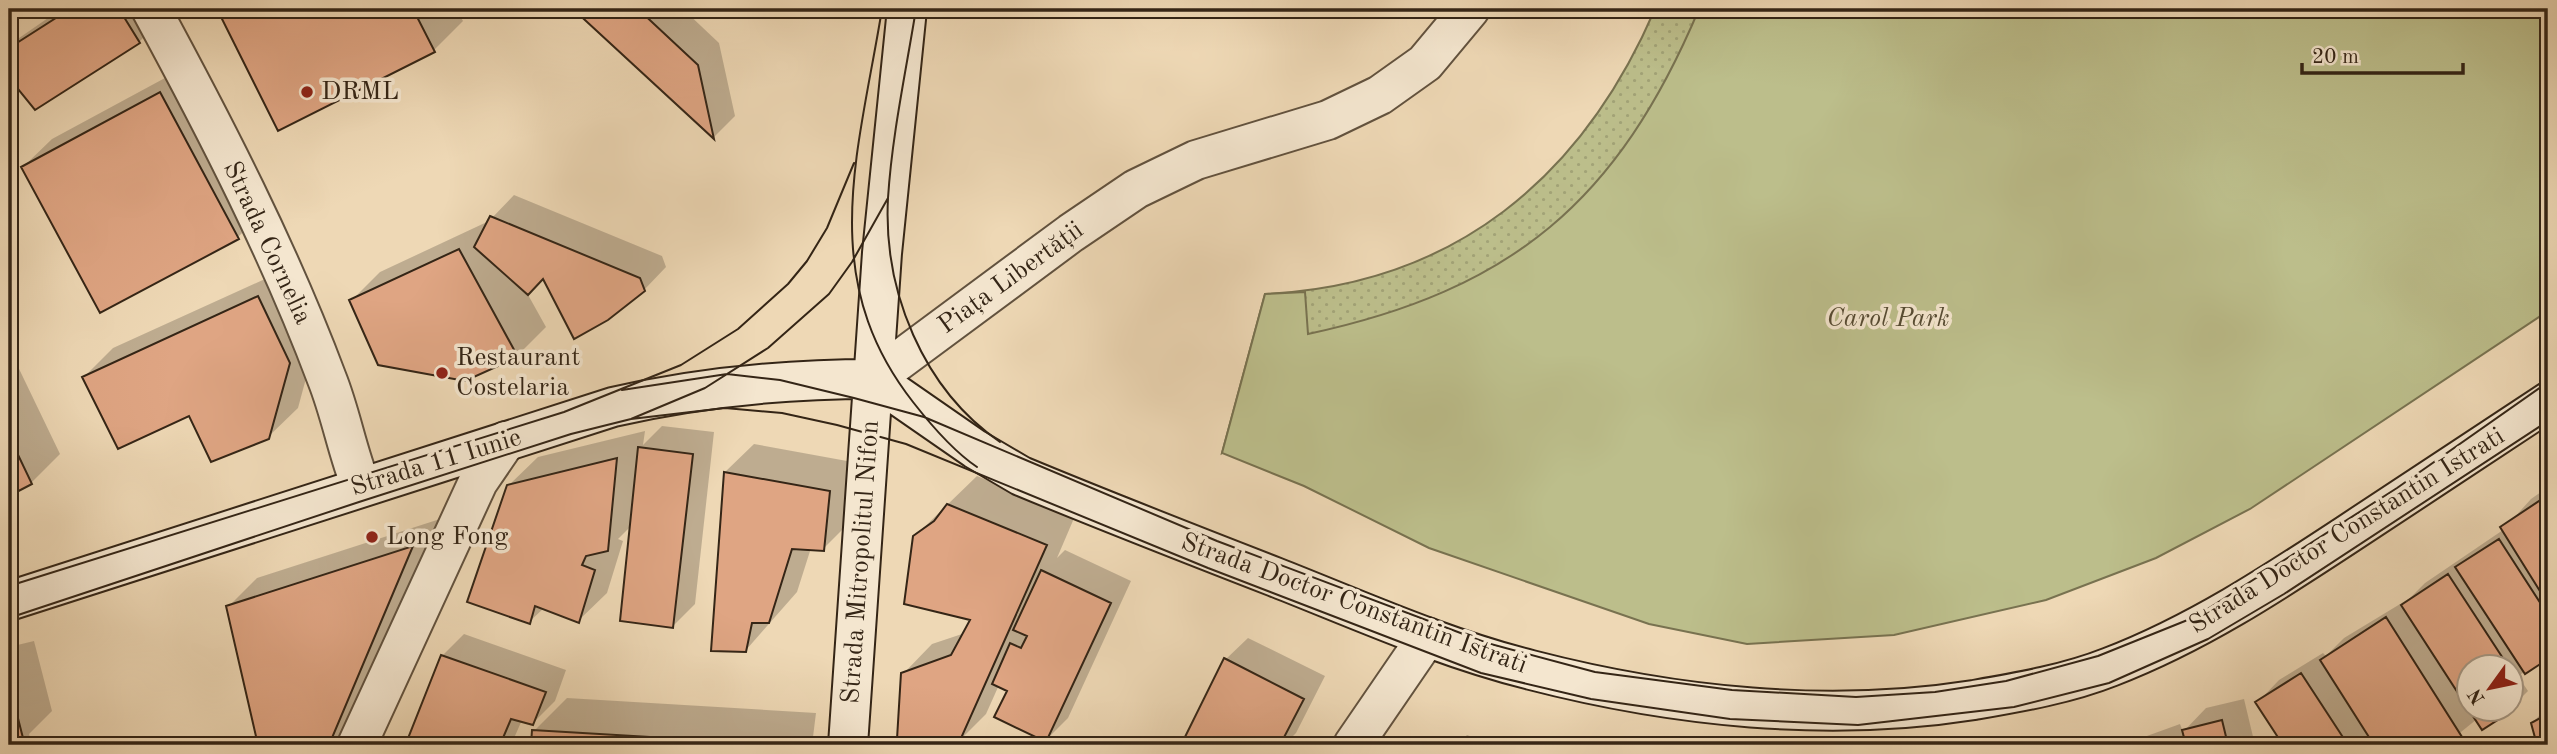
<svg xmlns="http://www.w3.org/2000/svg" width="2557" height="754" font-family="'Old Standard TT',serif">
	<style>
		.grass { fill: url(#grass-dots); stroke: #787250; stroke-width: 2 }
		.park { fill: #bcbe8b; stroke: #787250; stroke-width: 2 }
		.shadow { fill: #0003 }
		.building { fill: #dfa583; stroke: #342516; stroke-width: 2 }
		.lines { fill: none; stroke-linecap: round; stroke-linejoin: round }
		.street-casing { stroke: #62523e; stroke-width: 42 }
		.secondary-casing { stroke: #342516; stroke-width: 42 }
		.street { stroke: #f4e6cf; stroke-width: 38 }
		.secondary { stroke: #f4e6cf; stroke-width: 38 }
		.tram { stroke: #342516; stroke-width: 2 }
		.poi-dot { fill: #8f2418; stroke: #f4e6cf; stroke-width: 2.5 }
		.labels { text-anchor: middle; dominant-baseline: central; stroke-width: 7; stroke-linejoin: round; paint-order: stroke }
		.poi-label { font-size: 26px; fill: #342516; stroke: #f4e6cf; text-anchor: start }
		.street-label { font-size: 26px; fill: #342516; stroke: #f4e6cf }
		.park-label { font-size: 26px; font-style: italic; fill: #564b33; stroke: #f4e6cf }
	</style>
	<defs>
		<pattern id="grass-dots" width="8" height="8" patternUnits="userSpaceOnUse" patternTransform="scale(1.75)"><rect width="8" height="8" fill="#bcbe8b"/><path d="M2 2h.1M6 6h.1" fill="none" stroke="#a2a377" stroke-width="1.8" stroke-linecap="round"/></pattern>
	</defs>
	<rect width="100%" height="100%" fill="#eed8b5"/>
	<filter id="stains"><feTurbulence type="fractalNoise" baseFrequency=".00286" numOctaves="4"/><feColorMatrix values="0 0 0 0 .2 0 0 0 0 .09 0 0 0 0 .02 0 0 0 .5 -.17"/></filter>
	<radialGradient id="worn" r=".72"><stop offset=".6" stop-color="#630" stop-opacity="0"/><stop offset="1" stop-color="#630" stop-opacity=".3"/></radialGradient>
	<!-- grass -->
	<path class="grass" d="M1655,9H1725L1592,223L1222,453L1265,294C1454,285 1582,178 1655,9Z"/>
	<!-- park -->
	<path class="park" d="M1699,9H2548V311L2250,509L2156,558L2046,600L1894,635L1747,644L1649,624L1429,548L1304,486L1222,453L1265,294L1305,292L1308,334C1513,290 1618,201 1699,9Z"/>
	<!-- shadow -->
	<path class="shadow" d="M61,9H154L161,20L139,42L36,107L9,75V45Z
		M219,9H456L463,21L434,50L279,129Z
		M575,9H683L719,43L735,116L714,137Z
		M189,65L267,209L238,237L23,167L52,139Z
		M514,195L662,256L666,267L644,290L544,276L527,293L546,327L517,356L351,301L380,272L489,221Z
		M287,269L318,334L298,408L268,437L84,377L113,348Z
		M9,348L60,454L31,483L9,494Z
		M662,426L714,432L695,604L673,626L632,525L618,539L623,541L607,593L578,621L544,608L529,622L508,486L538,457L645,431L643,445Z
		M754,444L858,463L852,520L823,549L811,548L797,592L746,650L725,472Z
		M977,476L1075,516L1057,558L1065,550L1131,581L1068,718L1046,740L1009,690L999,685L986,714L958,742L1040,745H923L928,740L903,674L932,644L965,633L973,618L914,537Z
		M2548,487V657L2518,676L2528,691L2512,707V666H2470V708H2510L2506,713L2477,719L2445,745H2376L2369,734L2357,745H2285L2258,702L2279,680L2323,653L2326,656L2344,638L2410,598L2425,583L2503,530L2531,499Z
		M440,519L344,745H260L228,607L257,578Z
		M464,634L566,670L555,701L533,723L522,720L511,745H425L409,740L442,656Z
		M1248,638L1325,676L1296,733L1284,745H1256L1247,741L1244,745L1183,744L1226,659Z
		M34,641L52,711L29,734L32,745H9V647Z
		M567,698L816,713L812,745H533L534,731Z
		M2244,699L2255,745H2122L2180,724L2183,732L2206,708Z
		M2548,707V745H2539L2532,723Z
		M1467,735L1495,745H1457Z"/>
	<!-- building -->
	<path class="building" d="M9,9H30L9,22Z
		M70,9H119L140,43L35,110L9,78V48Z
		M217,9H413L435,52L278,131Z
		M573,9H638L698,65L714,139Z
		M160,92L239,239L100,313L21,167Z
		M490,216L640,278L645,291L608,320L574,339L543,279L528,295L474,247Z
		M459,249L518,357L465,381L378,365L349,300Z
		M258,296L290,363L269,439L211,462L189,416L118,449L82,377Z
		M9,436L32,484L9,496Z
		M638,447L693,454L673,628L620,621Z
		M617,458L608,551L586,556L582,565L595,570L579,623L535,606L530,624L467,602L507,485Z
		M724,472L830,491L824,551L792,549L769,623H752L746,652L711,651Z
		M2548,495V604L2500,527Z
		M947,504L1047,545L958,745L897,739L901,673L951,655L970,620L904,604L913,536L934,521Z
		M2499,539L2548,615V659L2525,674L2455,567Z
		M413,546L329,745H258L226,606Z
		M1041,570L1111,603L1046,742L994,717L1007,691L992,684L1010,643L1021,648L1027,636L1013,630Z
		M2448,574L2508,666H2470V708H2503L2507,714L2482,730L2401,605Z
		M2386,617L2462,737L2448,745H2374L2320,660Z
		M441,655L546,692L533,725L511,719L500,745H419L407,741Z
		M1224,658L1304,699L1280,745H1252L1239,738L1236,745H1181Z
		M2301,673L2348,745H2283L2255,702Z
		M9,683L24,742L9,744Z
		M2548,714V745H2537L2531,723Z
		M2222,720L2228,745H2186L2182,730Z
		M532,730L783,745H531Z"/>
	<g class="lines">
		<!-- street casing -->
		<g class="street-casing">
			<path id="street" d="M151,9C216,129 279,251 327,379C341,414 347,451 361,486
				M874,379L1071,233L1136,189L1196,160L1328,120L1380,95L1425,63L1470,9
				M357,745L478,482L506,441
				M1353,745L1427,637"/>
		</g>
		<!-- secondary casing -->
		<g class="secondary-casing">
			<path id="secondary" d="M874,379L975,449L1021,476C1105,511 1190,544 1275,577C1359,610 1443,648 1531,670C1674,707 1828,723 1974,700C2020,692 2067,684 2110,667C2196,634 2272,584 2348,534C2415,490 2481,446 2548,402
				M9,601L613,407C700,387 785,379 874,379
				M848,745L882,253L907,9"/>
		</g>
		<!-- street -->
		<use href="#street" class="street"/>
		<!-- secondary -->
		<use href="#secondary" class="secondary"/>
		<!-- tram -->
		<path class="tram" d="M882,9C859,151 815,277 913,402C931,425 953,451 977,467
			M916,9C906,71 892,135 888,198C883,291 923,389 1000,442
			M622,390L727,374L780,380L854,398L924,417L1217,541L1487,643L1595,672L1732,690L1856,697L1935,692L2006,681L2098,656L2195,617L2397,488L2548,382
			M631,419L725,408L782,413L837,425L906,444L1208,568L1481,673L1591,699L1730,719L1858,725L2014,707L2109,683L2208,639L2284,594L2548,421
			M9,586L564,412L681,365L738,329L788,284L807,261L827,228L854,163
			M9,618L359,502L571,434L631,419L705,388L768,348L829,294L852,262L888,198"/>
	</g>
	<!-- markers -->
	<g class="poi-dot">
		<circle cx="307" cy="92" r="7"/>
		<circle cx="442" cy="373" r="7"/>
		<circle cx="372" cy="537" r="7"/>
	</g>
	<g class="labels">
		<!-- poi labels -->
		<g class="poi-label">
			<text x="321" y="92">DRML</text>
			<text x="456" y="358">Restaurant<tspan x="456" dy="30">Costelaria</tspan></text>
			<text x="386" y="537">Long Fong</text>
		</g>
		<!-- street labels -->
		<g class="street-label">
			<text transform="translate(267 243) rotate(65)">Strada Cornelia</text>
			<text transform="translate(1011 278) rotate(-36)">Piața Libertății</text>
			<text transform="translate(436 463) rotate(-17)">Strada 11 Iunie</text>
			<text transform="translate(2347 531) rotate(-32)">Strada Doctor Constantin Istrati</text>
			<text transform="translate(861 562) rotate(-86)">Strada Mitropolitul Nifon</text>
			<text transform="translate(1354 604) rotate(20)">Strada Doctor Constantin Istrati</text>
		</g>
		<!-- park labels -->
		<g class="park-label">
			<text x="1888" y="319">Carol Park</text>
		</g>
	</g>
	<!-- margin -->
	<rect width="2557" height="754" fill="none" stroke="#eed8b5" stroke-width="35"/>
	<rect x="10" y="10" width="2536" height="733" fill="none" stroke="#342516" stroke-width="3.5"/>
	<rect x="18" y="18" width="2522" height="719" fill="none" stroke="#342516" stroke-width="2"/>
	<!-- north arrow -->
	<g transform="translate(2490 688) rotate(237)"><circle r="33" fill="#f4e6cf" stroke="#a79985" stroke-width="2"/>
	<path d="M0-5L12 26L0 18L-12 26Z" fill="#8f2418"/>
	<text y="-10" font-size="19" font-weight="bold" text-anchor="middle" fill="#342516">N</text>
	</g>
	<!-- scale -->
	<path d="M2302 63v10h161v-10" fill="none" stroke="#342516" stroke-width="3.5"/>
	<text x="2312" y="63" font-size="21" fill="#342516" stroke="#f4e6cf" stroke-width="5" paint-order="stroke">20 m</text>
	<rect width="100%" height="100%" filter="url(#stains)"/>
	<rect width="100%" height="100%" fill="url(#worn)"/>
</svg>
